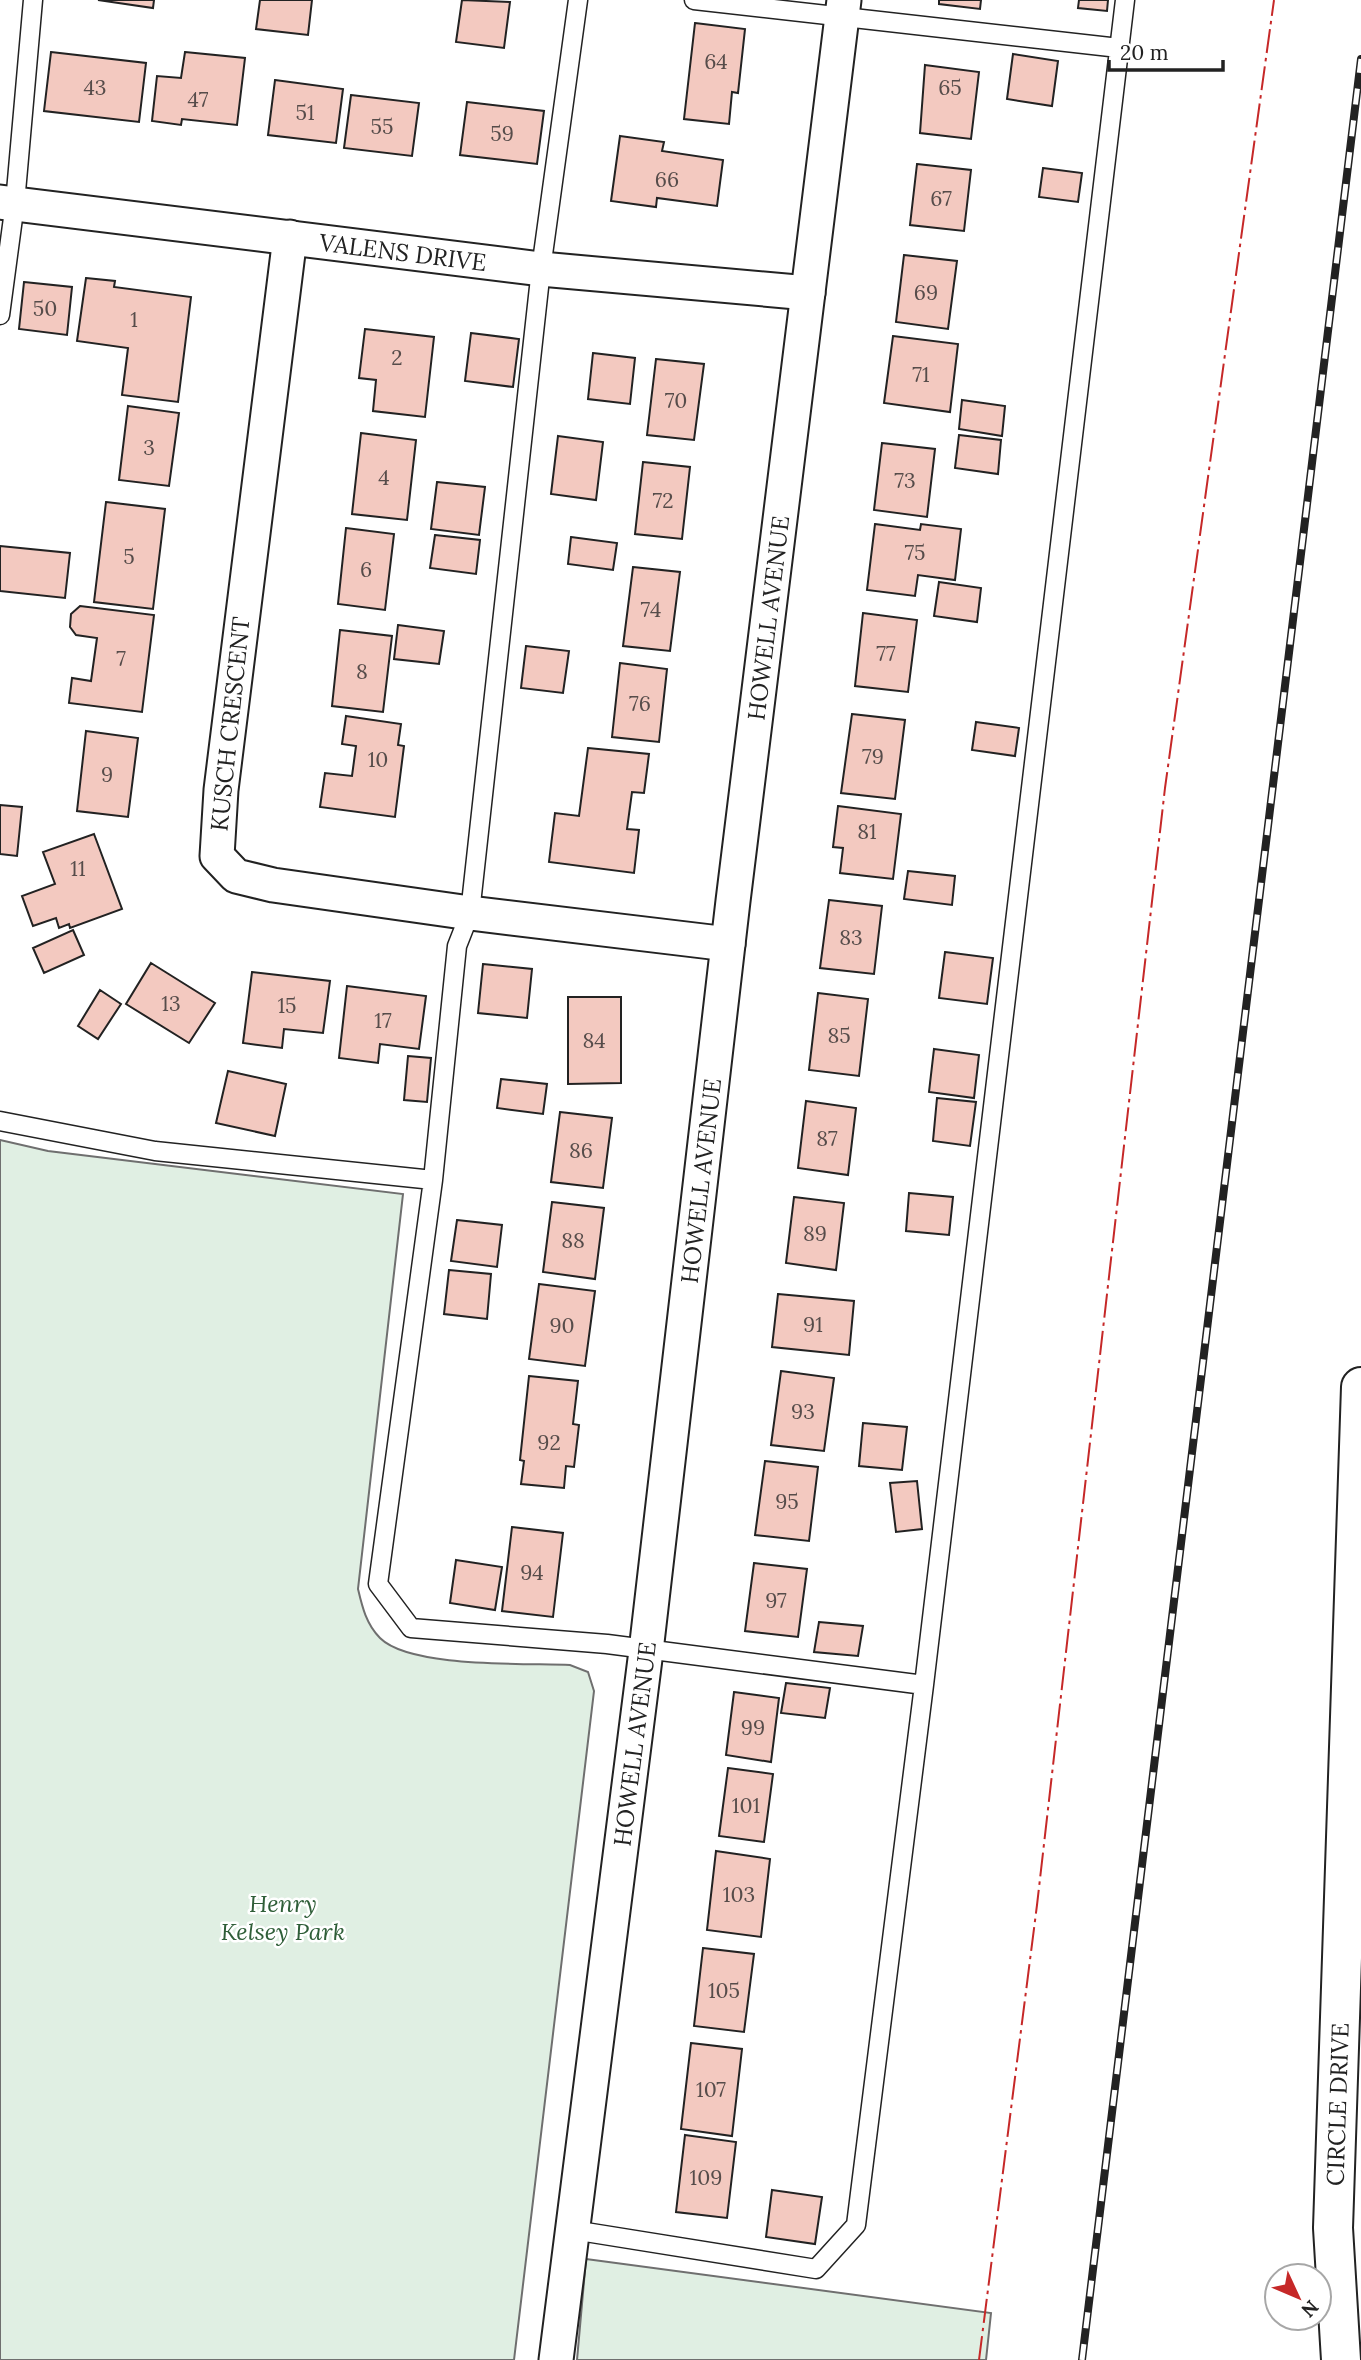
<svg xmlns="http://www.w3.org/2000/svg" width="1361" height="2360" font-family="Lora,serif">
	<style>
		.green { fill: #e0efe3; stroke: #6f6f6f; stroke-width: 2 }
		.building { fill: #f3c9c0; stroke: #222; stroke-width: 2 }
		.lines { fill: none; stroke-linecap: round; stroke-linejoin: round }
		.service-casing { stroke: #222; stroke-width: 21 }
		.minor-casing { stroke: #222; stroke-width: 37 }
		.trunk-casing { stroke: #222; stroke-width: 42 }
		.service { stroke: #fff; stroke-width: 18 }
		.minor { stroke: #fff; stroke-width: 33 }
		.trunk { stroke: #fff; stroke-width: 38 }
		.rail-casing { stroke: #222; stroke-width: 8 }
		.rail { stroke: #fff; stroke-width: 5; stroke-dasharray: 16; stroke-linecap: butt }
		.power { stroke: #c62828; stroke-width: 2; stroke-dasharray: 24 5 3.5 5; stroke-linecap: butt }
		.labels { text-anchor: middle; dominant-baseline: central; stroke-width: 5; stroke-linejoin: round; paint-order: stroke }
		.number-label { font-size: 21px; fill: #564c4a }
		.street-label { font-size: 24px; fill: #222; stroke: #fff }
		.park-label { font-size: 24px; font-style: italic; fill: #2f5e38; stroke: #fff }
	</style>
	<rect width="100%" height="100%" fill="#fff"/>
	<!-- green -->
	<path class="green" d="M0,1140L48,1151L403,1194L358,1589C362,1606 366,1624 380,1638C410,1668 525,1663 570,1665L588,1672L594,1691L514,2360H0Z
		M586,2259L991,2313L986,2360H577Z"/>
	<!-- building -->
	<path class="building" d="M98,0H154L153,8Z
		M260,0H312L308,35L256,29Z
		M462,0L510,2L504,48L456,42Z
		M939,0H981L980,9L939,4Z
		M1079,0H1108L1107,11L1078,8Z
		M695,23L745,29L738,93L732,92L729,124L684,119Z
		M51,52L146,63L139,122L44,111Z
		M185,52L245,58L237,125L182,119L181,125L152,121L157,76L181,78Z
		M1013,54L1058,61L1052,106L1007,99Z
		M925,65L979,72L971,139L920,133Z
		M275,80L343,89L336,143L268,135Z
		M351,95L419,103L412,156L344,148Z
		M467,102L544,111L537,164L460,155Z
		M620,136L664,142L662,151L723,160L717,206L657,198L656,207L611,201Z
		M917,164L971,170L964,231L910,225Z
		M1043,168L1082,173L1078,202L1039,197Z
		M904,255L957,261L948,329L896,322Z
		M86,278L115,281L114,287L191,297L178,402L122,395L128,348L77,341Z
		M24,282L72,287L67,335L19,329Z
		M365,329L434,337L425,417L373,411L376,380L359,378Z
		M471,333L519,339L513,387L465,381Z
		M893,336L958,344L950,412L884,403Z
		M593,353L635,358L630,404L588,399Z
		M656,359L704,364L694,440L647,435Z
		M962,400L1005,406L1002,436L959,429Z
		M128,406L179,413L169,486L119,480Z
		M361,433L416,440L407,520L352,514Z
		M959,435L1001,440L998,474L955,468Z
		M558,436L603,442L596,500L551,494Z
		M882,443L935,449L927,517L874,510Z
		M643,462L690,467L682,539L635,534Z
		M437,482L485,487L479,535L431,529Z
		M106,502L165,509L153,609L94,602Z
		M875,524L920,530L921,524L961,529L955,580L918,575L915,596L867,590Z
		M346,528L394,534L385,610L338,604Z
		M435,535L480,540L476,574L430,568Z
		M571,537L617,543L613,570L568,564Z
		M0,546L70,553L65,598L0,591Z
		M633,567L680,572L670,651L623,646Z
		M939,582L981,588L977,622L934,616Z
		M80,606L154,615L142,712L69,703L72,678L91,681L97,638L76,635L70,627L71,614Z
		M863,613L917,620L908,692L855,686Z
		M398,625L444,631L439,664L394,659Z
		M340,630L392,636L383,712L332,706Z
		M526,646L569,651L563,693L521,688Z
		M620,663L667,669L659,742L612,737Z
		M852,714L905,720L895,799L841,793Z
		M346,716L401,724L398,745L404,746L395,817L320,807L325,773L352,776L356,746L342,744Z
		M976,722L1019,728L1015,756L972,750Z
		M86,731L138,738L128,817L77,811Z
		M588,748L649,754L644,793L632,792L627,829L639,830L634,873L549,862L555,813L579,816Z
		M0,805L22,807L17,856L0,854Z
		M838,806L901,814L893,879L840,873L843,848L833,847Z
		M94,834L122,909L70,928L69,924L59,928L56,918L33,926L22,896L55,884L43,852Z
		M908,871L955,876L952,905L904,899Z
		M829,900L882,906L874,974L820,968Z
		M73,930L84,955L44,973L33,948Z
		M945,952L993,958L987,1004L939,998Z
		M151,963L215,1003L189,1043L126,1004Z
		M483,964L532,969L527,1018L478,1013Z
		M252,972L330,981L323,1033L284,1029L282,1048L243,1043Z
		M347,986L426,996L419,1049L380,1044L378,1063L339,1058Z
		M100,990L121,1004L98,1039L78,1026Z
		M818,993L868,999L859,1076L809,1070Z
		M568,997H621V1083L568,1084Z
		M934,1049L979,1055L974,1098L929,1092Z
		M408,1056L431,1058L427,1102L404,1100Z
		M228,1071L286,1084L275,1136L216,1123Z
		M501,1079L547,1084L543,1114L497,1108Z
		M937,1098L976,1102L970,1146L933,1141Z
		M806,1101L856,1108L848,1175L798,1168Z
		M560,1112L612,1118L603,1188L551,1182Z
		M909,1193L953,1197L949,1235L906,1231Z
		M794,1197L844,1203L836,1270L786,1263Z
		M552,1202L604,1208L595,1279L543,1272Z
		M457,1220L502,1225L497,1267L451,1261Z
		M449,1270L491,1274L487,1319L444,1314Z
		M539,1284L595,1291L585,1366L529,1359Z
		M778,1294L854,1301L849,1355L772,1347Z
		M781,1371L834,1378L824,1451L771,1445Z
		M529,1376L578,1381L573,1424L579,1425L574,1467L566,1466L564,1488L521,1484L524,1461L520,1460Z
		M863,1423L907,1427L902,1470L859,1466Z
		M765,1461L818,1467L809,1541L755,1535Z
		M917,1481L922,1529L896,1532L890,1483Z
		M512,1527L563,1533L553,1617L502,1611Z
		M456,1560L502,1567L495,1610L450,1603Z
		M754,1563L807,1569L798,1637L745,1631Z
		M819,1622L863,1626L858,1656L814,1652Z
		M786,1683L830,1688L825,1718L781,1713Z
		M734,1692L779,1698L771,1762L726,1755Z
		M728,1768L773,1774L764,1842L719,1836Z
		M716,1851L770,1859L761,1937L707,1930Z
		M703,1948L754,1954L744,2032L694,2026Z
		M691,2043L742,2049L732,2136L681,2129Z
		M685,2135L736,2142L727,2218L676,2212Z
		M772,2190L822,2197L815,2244L766,2237Z"/>
	<g class="lines">
		<!-- service casing -->
		<g class="service-casing">
			<path id="service" d="M578,0L541,269L470,913L457,946L433,1180L378,1584L411,1628L607,1644L924,1685
				M694,0L1119,48
				M0,315L15,203L33,0
				M0,1121L155,1151L433,1180
				M573,2230L816,2269L856,2225L924,1685L1125,0"/>
		</g>
		<!-- minor casing -->
		<g class="minor-casing">
			<g id="minor">
				<path id="s1" d="M0,202L541,269L808,293"/>
				<path d="M290,237L221,790L217,856L236,876L273,885L470,913L728,944"/>
				<path id="s2" d="M556,2360L646,1651L733,901L844,0"/>
			</g>
		</g>
		<!-- trunk casing -->
		<g class="trunk-casing">
			<g id="trunk">
				<path id="s3" d="M1341,2360L1333,2228L1361,1387"/>
			</g>
		</g>
		<!-- service -->
		<use href="#service" class="service"/>
		<!-- minor -->
		<use href="#minor" class="minor"/>
		<!-- trunk -->
		<use href="#trunk" class="trunk"/>
		<!-- rail casing -->
		<g class="rail-casing">
			<path id="rail" d="M1082,2360L1361,59"/>
		</g>
		<!-- rail -->
		<use href="#rail" class="rail"/>
		<!-- power -->
		<path class="power" d="M979,2360L1037,1905L1165,788L1274,0"/>
	</g>
	<g class="labels">
		<!-- number labels -->
		<g class="number-label">
			<text x="716" y="61">64</text>
			<text x="95" y="87">43</text>
			<text x="950" y="87">65</text>
			<text x="198" y="99">47</text>
			<text x="305" y="112">51</text>
			<text x="382" y="126">55</text>
			<text x="502" y="133">59</text>
			<text x="667" y="179">66</text>
			<text x="941" y="198">67</text>
			<text x="926" y="292">69</text>
			<text x="45" y="308">50</text>
			<text x="134" y="319">1</text>
			<text x="397" y="357">2</text>
			<text x="921" y="374">71</text>
			<text x="676" y="400">70</text>
			<text x="149" y="447">3</text>
			<text x="384" y="477">4</text>
			<text x="905" y="480">73</text>
			<text x="663" y="500">72</text>
			<text x="915" y="552">75</text>
			<text x="129" y="556">5</text>
			<text x="366" y="569">6</text>
			<text x="651" y="609">74</text>
			<text x="886" y="653">77</text>
			<text x="121" y="658">7</text>
			<text x="362" y="671">8</text>
			<text x="640" y="703">76</text>
			<text x="873" y="756">79</text>
			<text x="378" y="759">10</text>
			<text x="107" y="774">9</text>
			<text x="867" y="831">81</text>
			<text x="78" y="868">11</text>
			<text x="851" y="937">83</text>
			<text x="171" y="1003">13</text>
			<text x="287" y="1005">15</text>
			<text x="383" y="1020">17</text>
			<text x="839" y="1035">85</text>
			<text x="594" y="1040">84</text>
			<text x="827" y="1138">87</text>
			<text x="581" y="1150">86</text>
			<text x="815" y="1233">89</text>
			<text x="573" y="1240">88</text>
			<text x="813" y="1324">91</text>
			<text x="562" y="1325">90</text>
			<text x="803" y="1411">93</text>
			<text x="549" y="1442">92</text>
			<text x="787" y="1501">95</text>
			<text x="532" y="1572">94</text>
			<text x="776" y="1600">97</text>
			<text x="753" y="1727">99</text>
			<text x="746" y="1805">101</text>
			<text x="739" y="1894">103</text>
			<text x="724" y="1990">105</text>
			<text x="711" y="2089">107</text>
			<text x="706" y="2177">109</text>
		</g>
		<!-- street labels -->
		<g class="street-label">
			<text stroke="none"><textPath href="#s1" startOffset="406">VALENS DRIVE</textPath></text>
			<text stroke="none"><textPath href="#s2" startOffset="1755">HOWELL AVENUE</textPath></text>
			<text transform="translate(230 724) rotate(-84)">KUSCH CRESCENT</text>
			<text stroke="none"><textPath href="#s2" startOffset="1188">HOWELL AVENUE</textPath></text>
			<text stroke="none"><textPath href="#s2" startOffset="621">HOWELL AVENUE</textPath></text>
			<text stroke="none"><textPath href="#s3" startOffset="256">CIRCLE DRIVE</textPath></text>
		</g>
		<!-- park labels -->
		<g class="park-label">
			<text x="283" y="1903">Henry<tspan x="283" dy="28">Kelsey Park</tspan></text>
		</g>
	</g>
	<!-- north arrow -->
	<g transform="translate(1298 2297) rotate(134)"><circle r="33" fill="#ffffff" stroke="#a7a7a7" stroke-width="2"/>
	<path d="M0-5L12 26L0 18L-12 26Z" fill="#c62828"/>
	<text y="-10" font-size="19" font-weight="bold" text-anchor="middle" fill="#222222">N</text>
	</g>
	<!-- scale -->
	<path d="M1109 60v10h114v-10" fill="none" stroke="#222222" stroke-width="3.5"/>
	<text x="1120" y="60" font-size="21" fill="#222222" stroke="#ffffff" stroke-width="5" paint-order="stroke">20 m</text>
</svg>
